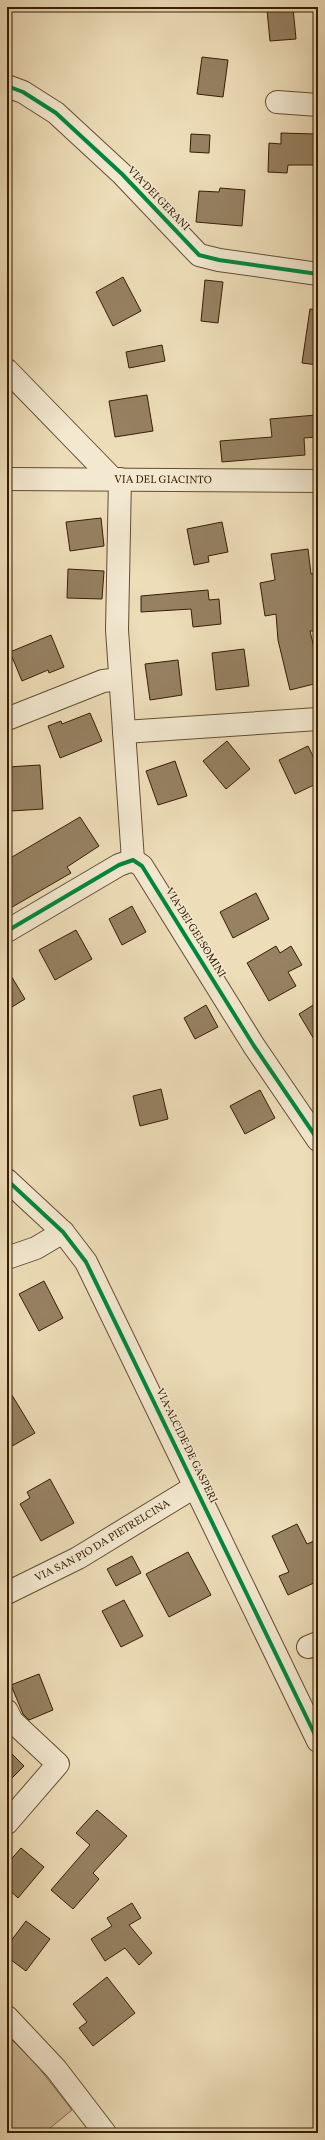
<svg xmlns="http://www.w3.org/2000/svg" width="325" height="2140" font-family="Vollkorn,serif">
	<style>
		.green { fill: #cebc99; stroke: #826c4e }
		.building { fill: #968162; stroke: #371d04 }
		.lines { fill: none; stroke-linecap: round; stroke-linejoin: round }
		.minor-casing { stroke: #644d31; stroke-width: 24 }
		.minor { stroke: #f3e9d1; stroke-width: 22 }
		.cycleway-casing { stroke: #f3e9d1; stroke-width: 6 }
		.cycleway { stroke: #00873e; stroke-width: 4 }
		.labels { text-anchor: middle; dominant-baseline: central; stroke-width: 3; stroke-linejoin: round; paint-order: stroke }
		.street-label { font-size: 11px; fill: #371d04; stroke: #f3e9d1 }
	</style>
	<rect width="100%" height="100%" fill="#edddb8"/>
	<filter id="stains"><feTurbulence type="fractalNoise" baseFrequency=".005" numOctaves="4"/><feColorMatrix values="0 0 0 0 .2 0 0 0 0 .09 0 0 0 0 .02 0 0 0 .5 -.17"/></filter>
	<radialGradient id="worn" r=".72"><stop offset=".6" stop-color="#630" stop-opacity="0"/><stop offset="1" stop-color="#630" stop-opacity=".3"/></radialGradient>
	<!-- green -->
	<path class="green" d="M7,2035L36,2064L72,2110L44,2133H7Z"/>
	<!-- building -->
	<path class="building" d="M293,8L296,39L270,41L267,10Z
		M202,57L228,60L223,97L197,94Z
		M281,133L315,134V145H318V165H288L287,173L268,172L269,143L281,144Z
		M191,134L210,135L209,153L190,152Z
		M220,188L245,190L242,226L196,222L199,191L219,192Z
		M123,277L141,311L113,326L96,292Z
		M205,280L223,282L218,323L201,321Z
		M310,309L318,310V365L302,363Z
		M162,345L165,361L129,368L126,352Z
		M147,395L153,431L115,437L109,401Z
		M316,415L317,437L304,438L305,455L222,462L220,441L272,437L270,419Z
		M101,518L104,546L70,551L66,522Z
		M222,522L228,552L208,556L209,562L194,565L187,529Z
		M308,549L311,574L318,573V631H310L318,664V683L290,690L278,640L276,614L265,616L260,583L275,580L271,554Z
		M68,569L104,571L102,599L67,598Z
		M208,590L209,600L219,599L221,624L193,627L191,609L141,612V596Z
		M51,635L64,667L49,673L48,670L22,681L10,652Z
		M244,649L249,686L216,690L212,653Z
		M178,660L182,695L150,700L145,664Z
		M90,713L102,741L60,758L48,726L61,721L62,724Z
		M227,741L250,769L226,789L203,761Z
		M308,746L318,766V783L295,794L279,760Z
		M175,761L187,796L158,805L146,771Z
		M40,765L43,809L11,811L8,767Z
		M80,817L99,846L67,867L71,873L7,910V860Z
		M256,893L269,919L233,938L220,912Z
		M132,906L146,932L122,945L109,919Z
		M76,930L92,959L55,980L39,950Z
		M276,946L280,953L291,946L302,965L288,972L296,986L269,1001L247,963Z
		M7,969L25,999L7,1010Z
		M318,1002V1046L299,1014Z
		M206,1005L218,1027L195,1039L184,1018Z
		M161,1089L168,1119L140,1126L133,1096Z
		M260,1090L275,1118L245,1134L230,1106Z
		M44,1281L63,1318L39,1331L19,1294Z
		M7,1387L35,1433L7,1449Z
		M50,1479L74,1523L41,1541L20,1504L30,1498L27,1492Z
		M297,1524L307,1544L314,1541L318,1549V1581L288,1595L279,1576L289,1572L272,1536Z
		M188,1552L211,1595L169,1617L146,1574Z
		M132,1556L141,1573L116,1586L107,1569Z
		M124,1600L143,1636L121,1647L102,1611Z
		M39,1674L53,1710L29,1720L23,1714L11,1685Z
		M7,1749L24,1766L7,1783Z
		M97,1810L127,1836L93,1873L99,1879L73,1909L51,1890L90,1845L76,1833Z
		M21,1848L44,1867L18,1898L7,1888V1864Z
		M132,1903L141,1918L129,1925L152,1953L139,1965L125,1948L105,1961L91,1939L112,1926L107,1918Z
		M26,1921L50,1939L26,1971L7,1957V1946Z
		M107,1977L135,2013L93,2046L79,2028L87,2022L73,2004Z"/>
	<g class="lines">
		<!-- minor casing -->
		<g class="minor-casing">
			<g id="minor">
				<path d="M7,86L23,92L56,113L122,174L199,255L219,260L318,274"/>
				<path d="M277,102L318,105"/>
				<path d="M7,370L113,479"/>
				<path id="s1" d="M7,479L318,481"/>
				<path d="M120,479L117,630L133,860"/>
				<path d="M7,719L103,681L120,679"/>
				<path d="M124,732L318,719"/>
				<path d="M7,931L119,865L133,860L142,866L254,1046L318,1140"/>
				<path d="M7,1180L63,1232L86,1262L318,1741"/>
				<path d="M7,1258L36,1248L63,1232"/>
				<path id="s2" d="M7,1593L78,1558L196,1486"/>
				<path d="M308,1647L318,1643"/>
				<path d="M7,1711L12,1721L58,1764L7,1823"/>
				<path d="M7,2017L56,2069L105,2133"/>
			</g>
		</g>
		<!-- minor -->
		<use href="#minor" class="minor"/>
		<!-- cycleway casing -->
		<g class="cycleway-casing">
			<path id="cycleway" d="M7,86L23,92L56,113L122,174L199,255L219,260L318,274
				M7,931L119,865L133,860L142,866L254,1046L318,1140
				M7,1180L63,1232L86,1262L318,1741"/>
		</g>
		<!-- cycleway -->
		<use href="#cycleway" class="cycleway"/>
	</g>
	<g class="labels">
		<!-- street labels -->
		<g class="street-label">
			<text transform="translate(158 199) rotate(46)">VIA DEI GERANI</text>
			<text stroke="none"><textPath href="#s1" startOffset="156">VIA DEL GIACINTO</textPath></text>
			<text transform="translate(195 933) rotate(58)">VIA DEI GELSOMINI</text>
			<text transform="translate(186 1446) rotate(64)">VIA ALCIDE DE GASPERI</text>
			<text stroke="none"><textPath href="#s2" startOffset="109">VIA SAN PIO DA PIETRELCINA</textPath></text>
		</g>
	</g>
	<!-- margin -->
	<rect width="325" height="2140" fill="none" stroke="#edddb8" stroke-width="24"/>
	<rect x="8" y="8" width="309" height="2124" fill="none" stroke="#371d04" stroke-width="2"/>
	<rect x="12" y="12" width="301" height="2116" fill="none" stroke="#371d04"/>
	<rect width="100%" height="100%" filter="url(#stains)"/>
	<rect width="100%" height="100%" fill="url(#worn)"/>
</svg>
